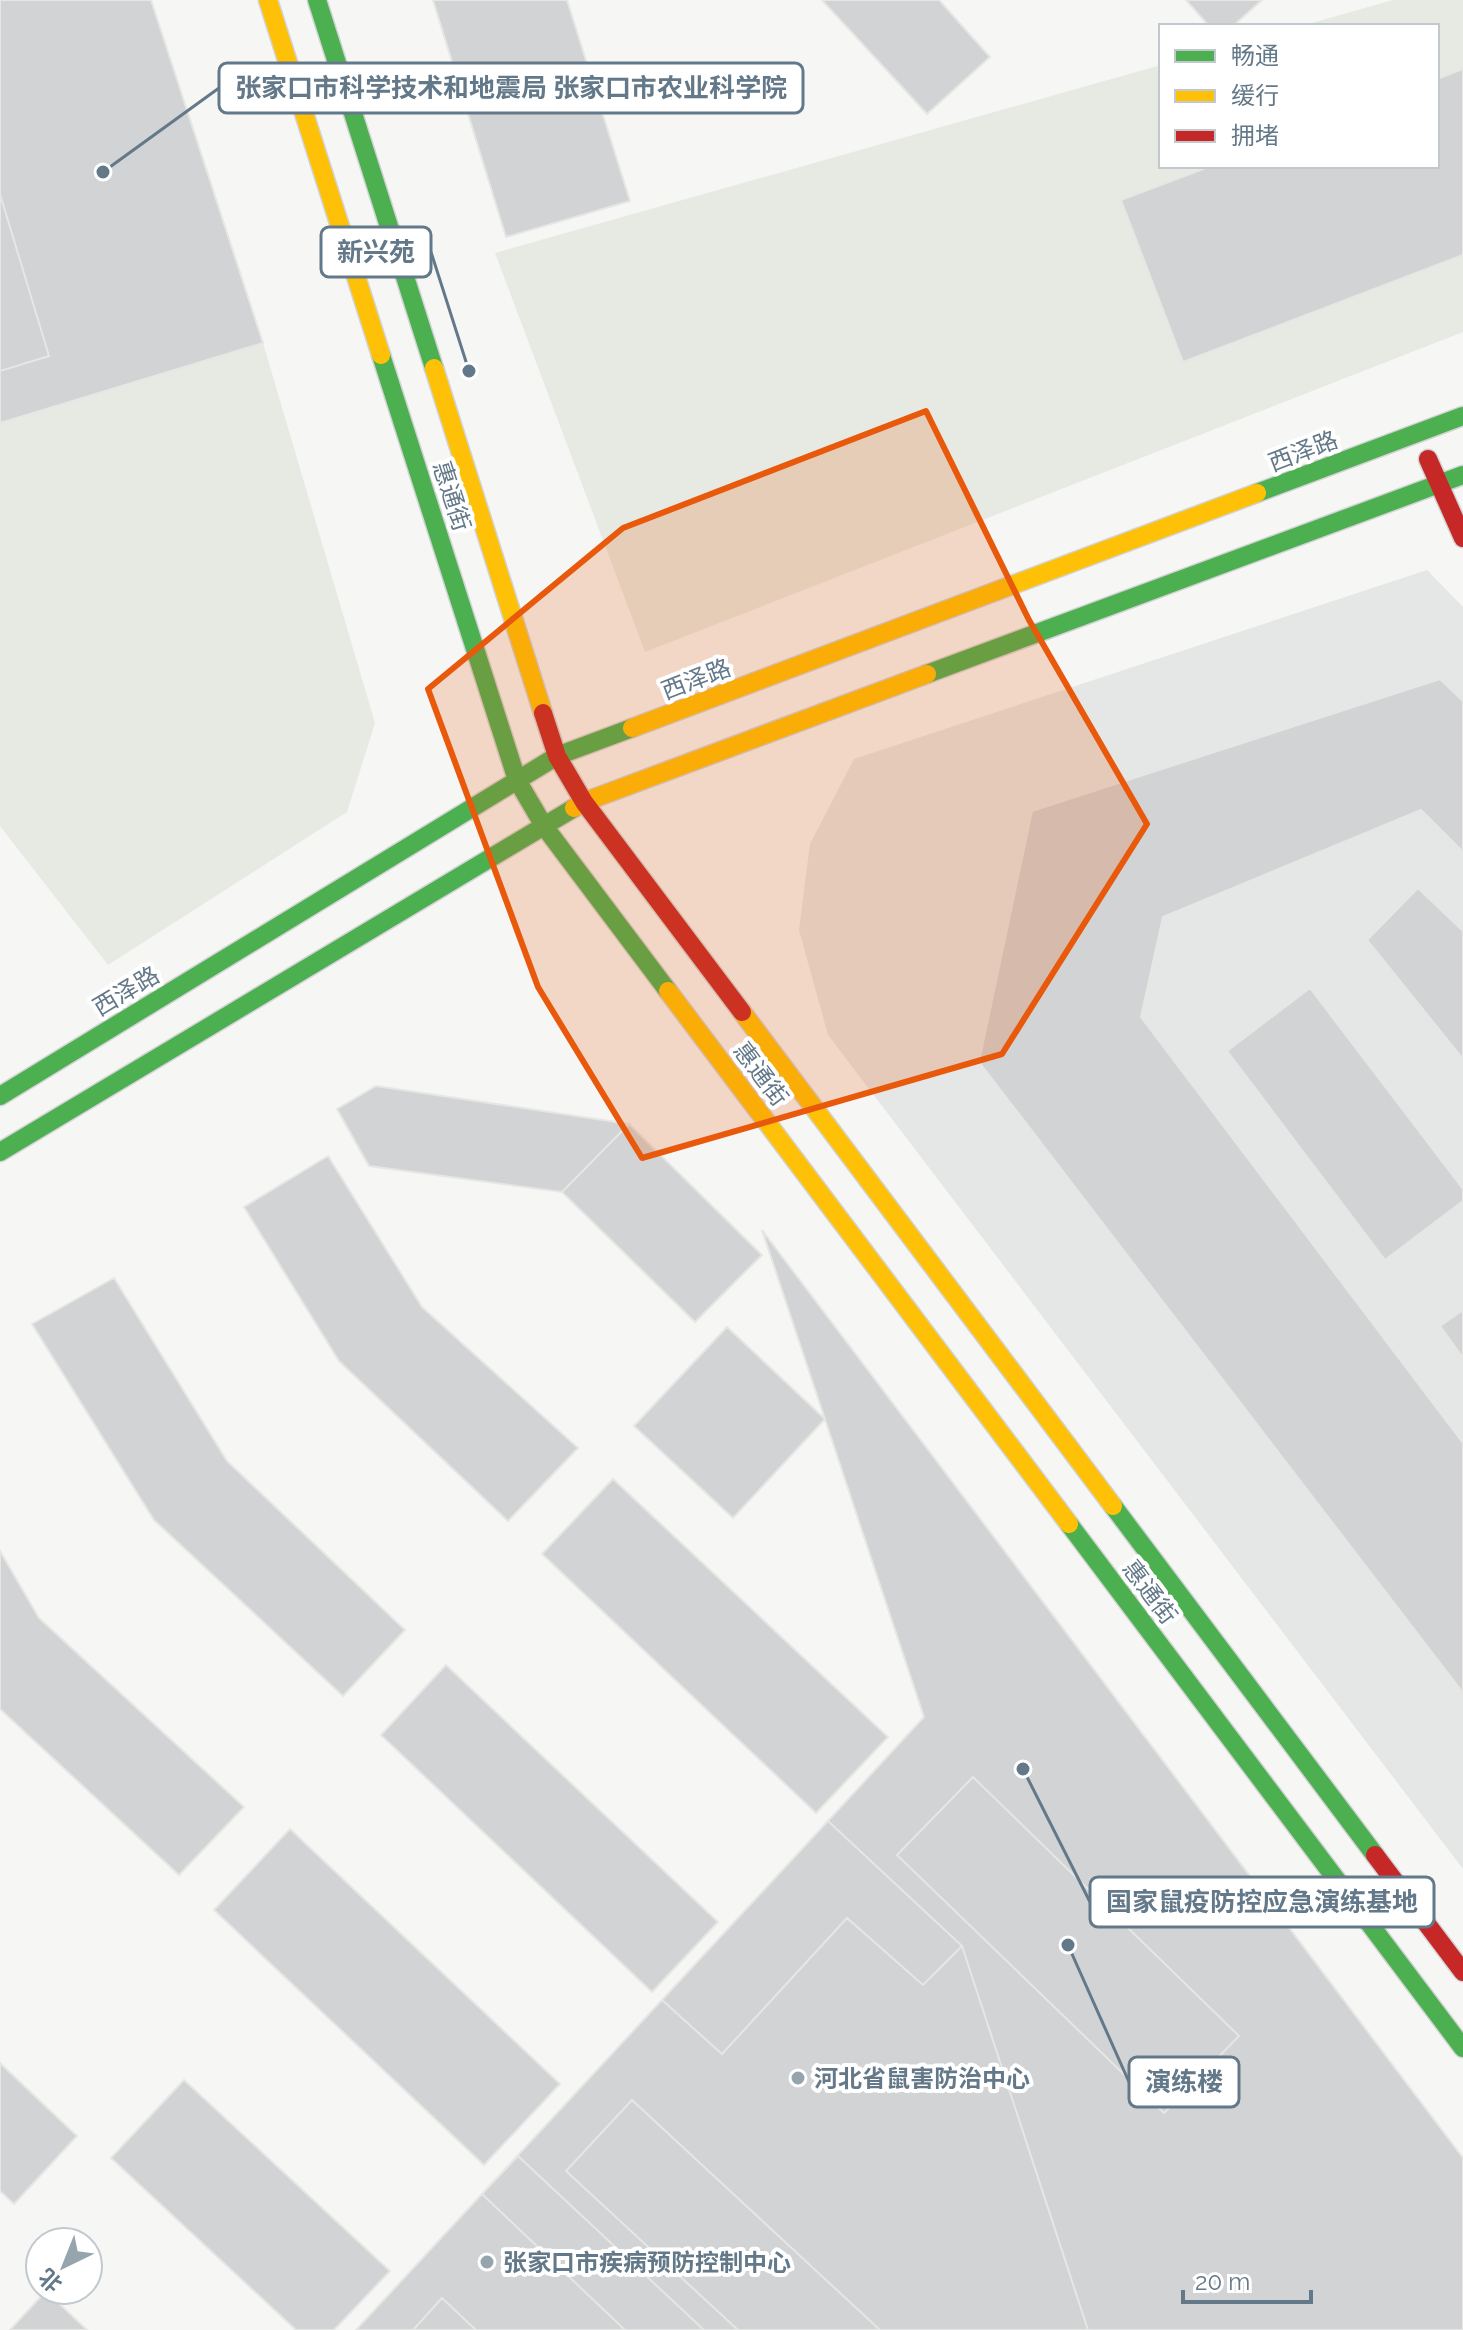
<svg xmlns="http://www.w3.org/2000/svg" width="1463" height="2330" font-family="Raleway,'Noto Sans SC',sans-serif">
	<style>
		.built { fill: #e5e6e6 }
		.green { fill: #e6eae3 }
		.building { fill: #d2d3d4; stroke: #e6e6e4; stroke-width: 2 }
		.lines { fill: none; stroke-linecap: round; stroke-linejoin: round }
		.fast-casing { stroke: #d1d3d4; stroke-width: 21 }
		.slow-casing { stroke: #d1d3d4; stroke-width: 21 }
		.jam-casing { stroke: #d1d3d4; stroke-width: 21 }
		.fast { stroke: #4caf50; stroke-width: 18 }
		.slow { stroke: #ffc107; stroke-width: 18 }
		.jam { stroke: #c62828; stroke-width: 18 }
		.marked { fill: #e8590c; fill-opacity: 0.2; stroke: #e8590c; stroke-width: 6; stroke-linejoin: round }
		.poi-dot { fill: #96a4ae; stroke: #fff; stroke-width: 3 }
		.labels { text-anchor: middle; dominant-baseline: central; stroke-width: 8; stroke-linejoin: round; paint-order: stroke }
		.street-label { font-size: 24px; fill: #637888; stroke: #fff }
		.poi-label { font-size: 24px; font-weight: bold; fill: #637888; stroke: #fff; text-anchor: start }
		.leader { fill: none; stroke: #637888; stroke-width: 3 }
		.callout-dot { fill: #637888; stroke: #fff; stroke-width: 3 }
		.callout { fill: #fff; stroke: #637888; stroke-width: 3 }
		.callout-label { font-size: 26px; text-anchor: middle; font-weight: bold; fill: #637888 }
	</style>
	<rect width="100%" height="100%" fill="#f6f6f5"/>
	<!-- built -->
	<path class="built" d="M1427,570L1463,607V1869L828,1035L799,930L810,844L854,759Z"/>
	<!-- green -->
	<path class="green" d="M1393,0H1463V332L645,652L495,253L1161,65V166H1437V26H1301Z
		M263,343L375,723L347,812L108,965L0,826V423Z"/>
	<!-- building -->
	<path class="building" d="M0,0H151L263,343L0,423Z
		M433,0H567L630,201L506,237Z
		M822,0H939L990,57L927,114Z
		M1186,0H1262L1233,26H1209Z
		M1463,69V255L1183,362L1121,200L1211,166H1437V79Z
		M0,194L49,356L0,371Z
		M1440,679L1463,701V852L1421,810L1163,917L1141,1017L1463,1443V1693L979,1062L1032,811Z
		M1418,888L1463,931V1059L1367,940Z
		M1310,988L1463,1189V1201L1385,1260L1227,1051Z
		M376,1086L629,1124L562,1192L369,1166L337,1109Z
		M629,1124L762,1255L695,1322L562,1192Z
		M328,1156L422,1307L578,1448L508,1521L339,1361L244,1207Z
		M762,1230L1463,2158V2330H1088L962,1946L828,1821L924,1717Z
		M114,1278L227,1461L405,1630L343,1696L154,1520L32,1324Z
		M1463,1310V1358L1440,1326Z
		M727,1327L825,1419L733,1518L634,1426Z
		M613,1479L888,1737L816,1813L542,1554Z
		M0,1551L39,1618L244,1807L179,1875L0,1709Z
		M446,1665L718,1922L652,1992L381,1735Z
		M973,1777L1239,2036L1164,2113L897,1855Z
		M828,1821L962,1946L1088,2330H625L482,2194Z
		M828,1821L962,1946L923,1985L847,1918L722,2054L662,2000Z
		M290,1829L560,2084L484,2165L214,1910Z
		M0,2063L77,2136L14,2204L0,2191Z
		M184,2080L390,2271L334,2330H296L111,2158Z
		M632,2100L880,2330H738L566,2171Z
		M518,2156L704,2330H625L482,2194Z
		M482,2194L625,2330H356Z
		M46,2291L87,2330H10Z
		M442,2298L476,2330H413Z"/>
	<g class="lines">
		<!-- fast casing -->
		<g class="fast-casing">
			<path id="fast" d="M317,0L434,368
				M381,355L517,780L544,826L668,991
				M1257,493L1463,416
				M927,674L1463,475
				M0,1096L557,756L632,728
				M0,1152L574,808
				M1113,1506L1375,1855
				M1069,1524L1463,2048"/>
		</g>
		<!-- slow casing -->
		<g class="slow-casing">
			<path id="slow" d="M268,0L381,355
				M434,368L543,713
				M632,728L1257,493
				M574,808L584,802L927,674
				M668,991L1069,1524
				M742,1012L1113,1506"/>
		</g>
		<!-- jam casing -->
		<g class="jam-casing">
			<path id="jam" d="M1428,459L1463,538
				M543,713L557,756L584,802L742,1012
				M1375,1855L1463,1972"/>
		</g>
		<!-- fast -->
		<use href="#fast" class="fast"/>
		<!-- slow -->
		<use href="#slow" class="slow"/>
		<!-- jam -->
		<use href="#jam" class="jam"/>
	</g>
	<!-- marked area -->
	<path class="marked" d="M926,411L1029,620L1147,824L1002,1054L642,1158L538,987L428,689L623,528Z"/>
	<!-- markers -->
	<g class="poi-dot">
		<circle cx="798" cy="2078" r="8"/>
		<circle cx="487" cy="2262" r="8"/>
	</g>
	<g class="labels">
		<!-- street labels -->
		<g class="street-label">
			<text transform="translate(1303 451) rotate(-21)">西泽路</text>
			<text transform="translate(452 496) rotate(72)">惠通街</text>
			<text transform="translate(696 679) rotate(-21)">西泽路</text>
			<text transform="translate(126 991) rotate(-31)">西泽路</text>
			<text transform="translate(761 1074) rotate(53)">惠通街</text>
			<text transform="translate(1150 1592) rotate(53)">惠通街</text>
		</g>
		<!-- poi labels -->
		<g class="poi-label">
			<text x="814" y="2078">河北省鼠害防治中心</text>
			<text x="503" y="2262">张家口市疾病预防控制中心</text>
		</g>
	</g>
	<!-- callouts -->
	<path class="leader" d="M103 172L219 88M469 371L431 252M1023 1769L1090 1902M1068 1945L1129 2082"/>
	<g class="callout-dot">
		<circle cx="103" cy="172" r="8"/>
		<circle cx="469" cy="371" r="8"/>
		<circle cx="1023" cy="1769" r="8"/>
		<circle cx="1068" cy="1945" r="8"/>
	</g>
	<g class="callout">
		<rect x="219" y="63" width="584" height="50" rx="8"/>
		<rect x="321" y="227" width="110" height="50" rx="8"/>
		<rect x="1090" y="1877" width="344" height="50" rx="8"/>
		<rect x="1129" y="2057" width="110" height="50" rx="8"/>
	</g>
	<g class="callout-label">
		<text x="511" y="97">张家口市科学技术和地震局 张家口市农业科学院</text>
		<text x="376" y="261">新兴苑</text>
		<text x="1262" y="1911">国家鼠疫防控应急演练基地</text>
		<text x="1184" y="2091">演练楼</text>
	</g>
	<!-- legend -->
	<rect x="1159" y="24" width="280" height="144" fill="#ffffff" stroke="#c1c9cf" stroke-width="2"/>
	<rect x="1175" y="50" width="40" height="12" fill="#4caf50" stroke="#c1c9cf" stroke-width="2"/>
	<text x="1231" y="64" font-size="24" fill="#637888">畅通</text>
	<rect x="1175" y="90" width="40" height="12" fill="#ffc107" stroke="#c1c9cf" stroke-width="2"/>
	<text x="1231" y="104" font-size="24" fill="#637888">缓行</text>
	<rect x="1175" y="130" width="40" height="12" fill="#c62828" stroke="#c1c9cf" stroke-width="2"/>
	<text x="1231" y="144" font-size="24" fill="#637888">拥堵</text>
	<!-- north arrow -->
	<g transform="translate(64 2266) rotate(223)"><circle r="38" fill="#ffffff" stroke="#c1c9cf" stroke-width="2"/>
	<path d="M0-6L14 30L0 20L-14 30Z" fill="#96a4ae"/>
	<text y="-12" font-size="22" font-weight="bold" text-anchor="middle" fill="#637888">北</text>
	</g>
	<!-- scale -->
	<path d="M1183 2290v12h128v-12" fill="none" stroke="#637888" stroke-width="4"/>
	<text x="1195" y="2290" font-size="24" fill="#637888" stroke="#ffffff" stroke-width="6" paint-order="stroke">20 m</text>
</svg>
